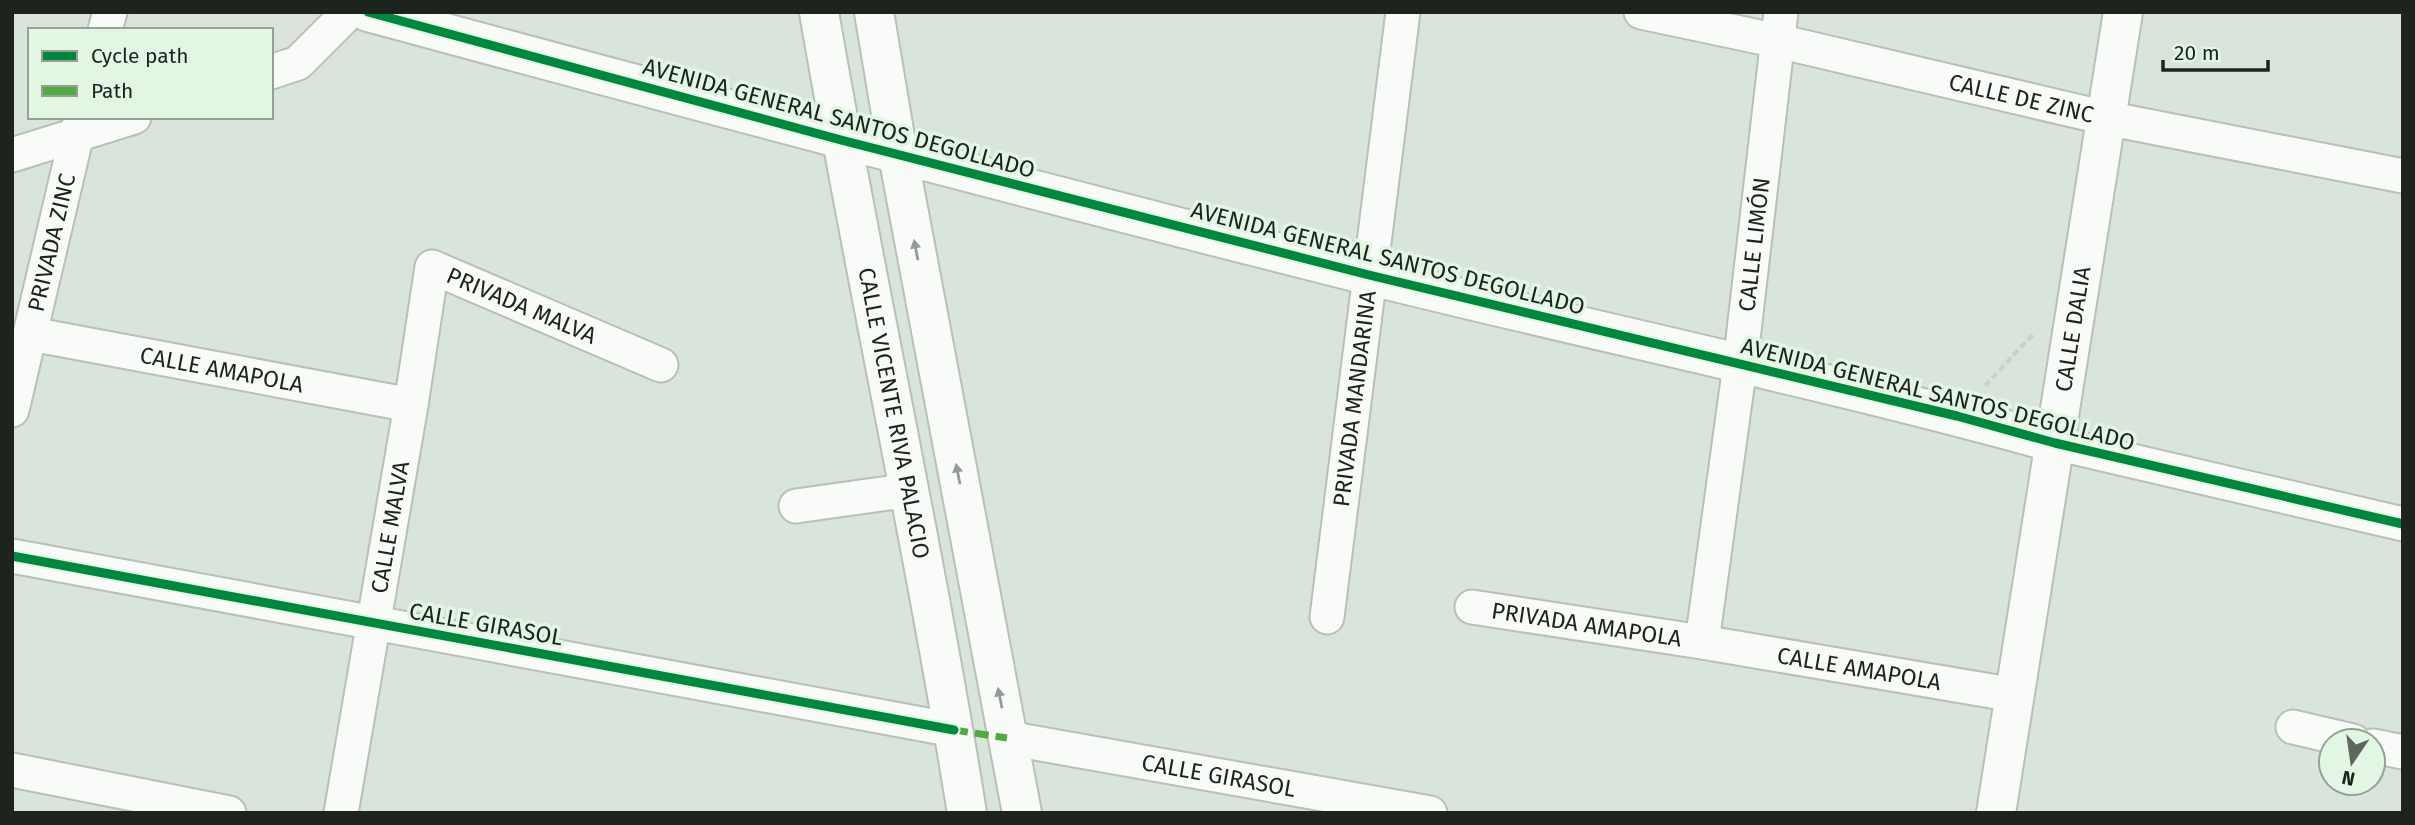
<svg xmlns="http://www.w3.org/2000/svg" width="2415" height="825" font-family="'Fira Sans',sans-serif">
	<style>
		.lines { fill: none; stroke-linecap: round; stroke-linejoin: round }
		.street-casing { stroke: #b8c0b8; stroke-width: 37 }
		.secondary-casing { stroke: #b8c0b8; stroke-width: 42 }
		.path { stroke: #cfd1cf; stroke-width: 4.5; stroke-dasharray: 7 3.5; stroke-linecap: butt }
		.street { stroke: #f9fbf9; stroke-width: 33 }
		.secondary { stroke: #f9fbf9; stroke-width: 38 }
		.quiet { stroke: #52aa43; stroke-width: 7; stroke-dasharray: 14 7; stroke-linecap: butt }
		.cycleway-casing { stroke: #e3f5e3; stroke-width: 13 }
		.cycleway { stroke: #00873e; stroke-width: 9 }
		.oneway { fill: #969a96 }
		.labels { text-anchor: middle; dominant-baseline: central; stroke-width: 7; stroke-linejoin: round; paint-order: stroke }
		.street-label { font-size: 23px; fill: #1d241d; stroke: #e3f5e3 }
	</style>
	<rect width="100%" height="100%" fill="#d9e4da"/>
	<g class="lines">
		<!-- street casing -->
		<g class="street-casing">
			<g id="street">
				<path id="s1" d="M1641,12L1778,41L2106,118L2403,176"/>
				<path d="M105,30L110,12"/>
				<path d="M271,72L298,63L349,12"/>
				<path d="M12,155L134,117"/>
				<path id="s2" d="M31,334L411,405"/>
				<path id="s3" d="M12,410L81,117"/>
				<path d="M2055,443L2403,524"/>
				<path d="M796,506L910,490"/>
				<path d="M12,556L954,730"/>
				<path id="s4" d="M1472,607L1702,642L2015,695"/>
				<path id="s5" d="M1327,617L1403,12"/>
				<path id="s6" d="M1702,642L1740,365L1781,12"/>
				<path d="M2293,727L2353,741"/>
				<path id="s7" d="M1007,738L1430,813"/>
				<path d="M2373,746L2403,752"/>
				<path d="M12,770L229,813"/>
				<path id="s8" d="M341,813L411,405L432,267L661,365"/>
			</g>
		</g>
		<!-- secondary casing -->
		<g class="secondary-casing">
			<g id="secondary">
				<path d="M368,12C700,102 1033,191 1367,275C1596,332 1828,380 2055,443"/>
				<path id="s9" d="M819,12C865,280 924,545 967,813"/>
				<path d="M874,12L898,155L1022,813"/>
				<path id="s10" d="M1996,813L2123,12"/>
			</g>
		</g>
		<!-- path -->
		<path class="path" d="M1985,386L2034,333"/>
		<!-- street -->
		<use href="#street" class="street"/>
		<!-- secondary -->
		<use href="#secondary" class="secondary"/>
		<!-- quiet -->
		<path class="quiet" d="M954,730L1007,738"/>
		<!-- cycleway casing -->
		<g class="cycleway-casing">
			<path id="cycleway" d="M368,12L841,140L1369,275L1957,416L2055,443L2403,524
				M12,556L954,730"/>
		</g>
		<!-- cycleway -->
		<use href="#cycleway" class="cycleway"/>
	</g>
	<!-- one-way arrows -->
	<defs><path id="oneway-solid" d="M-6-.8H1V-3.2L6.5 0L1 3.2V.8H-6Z" transform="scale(1.75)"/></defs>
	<g class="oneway">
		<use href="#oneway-solid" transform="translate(916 250) rotate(-101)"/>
		<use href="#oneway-solid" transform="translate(958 474) rotate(-101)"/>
		<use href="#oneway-solid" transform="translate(1000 698) rotate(-101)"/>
	</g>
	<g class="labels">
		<!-- street labels -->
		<g class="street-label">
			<text stroke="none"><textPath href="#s1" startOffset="390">CALLE DE ZINC</textPath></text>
			<text transform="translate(839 118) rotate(15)">AVENIDA GENERAL SANTOS DEGOLLADO</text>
			<text stroke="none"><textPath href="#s3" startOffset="172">PRIVADA ZINC</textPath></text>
			<text stroke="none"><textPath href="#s6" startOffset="401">CALLE LIMÓN</textPath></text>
			<text transform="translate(1388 258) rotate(14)">AVENIDA GENERAL SANTOS DEGOLLADO</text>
			<text stroke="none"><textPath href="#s8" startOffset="651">PRIVADA MALVA</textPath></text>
			<text stroke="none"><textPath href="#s10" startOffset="490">CALLE DALIA</textPath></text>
			<text stroke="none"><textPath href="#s2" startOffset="194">CALLE AMAPOLA</textPath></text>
			<text transform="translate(1938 394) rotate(14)">AVENIDA GENERAL SANTOS DEGOLLADO</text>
			<text stroke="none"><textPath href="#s5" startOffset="220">PRIVADA MANDARINA</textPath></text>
			<text stroke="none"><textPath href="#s9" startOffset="408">CALLE VICENTE RIVA PALACIO</textPath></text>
			<text stroke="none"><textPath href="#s8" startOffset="290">CALLE MALVA</textPath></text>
			<text transform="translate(486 624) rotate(10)">CALLE GIRASOL</text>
			<text stroke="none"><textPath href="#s4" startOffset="116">PRIVADA AMAPOLA</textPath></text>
			<text stroke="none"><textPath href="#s4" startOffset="392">CALLE AMAPOLA</textPath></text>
			<text stroke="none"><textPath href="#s7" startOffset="215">CALLE GIRASOL</textPath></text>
		</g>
	</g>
	<!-- border -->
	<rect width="2415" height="825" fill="none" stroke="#1d241d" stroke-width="28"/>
	<!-- legend -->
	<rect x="28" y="28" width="245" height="91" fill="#e3f5e3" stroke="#94a194" stroke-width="2"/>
	<rect x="42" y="51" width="35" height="10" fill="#00873e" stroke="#94a194" stroke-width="2"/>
	<text x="91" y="63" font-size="21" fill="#1d241d">Cycle path</text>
	<rect x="42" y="86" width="35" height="10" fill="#52aa43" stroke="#94a194" stroke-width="2"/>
	<text x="91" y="98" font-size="21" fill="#1d241d">Path</text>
	<!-- north arrow -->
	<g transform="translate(2352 762) rotate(193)"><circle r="33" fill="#e3f5e3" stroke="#94a194" stroke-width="2"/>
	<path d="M0-5L12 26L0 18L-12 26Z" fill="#5f675f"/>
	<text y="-10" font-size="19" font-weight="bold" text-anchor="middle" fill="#1d241d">N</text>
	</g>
	<!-- scale -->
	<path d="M2163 60v10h105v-10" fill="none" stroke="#1d241d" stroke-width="3.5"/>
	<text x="2174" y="60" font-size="21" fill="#1d241d" stroke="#e3f5e3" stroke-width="5" paint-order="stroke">20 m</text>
</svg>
